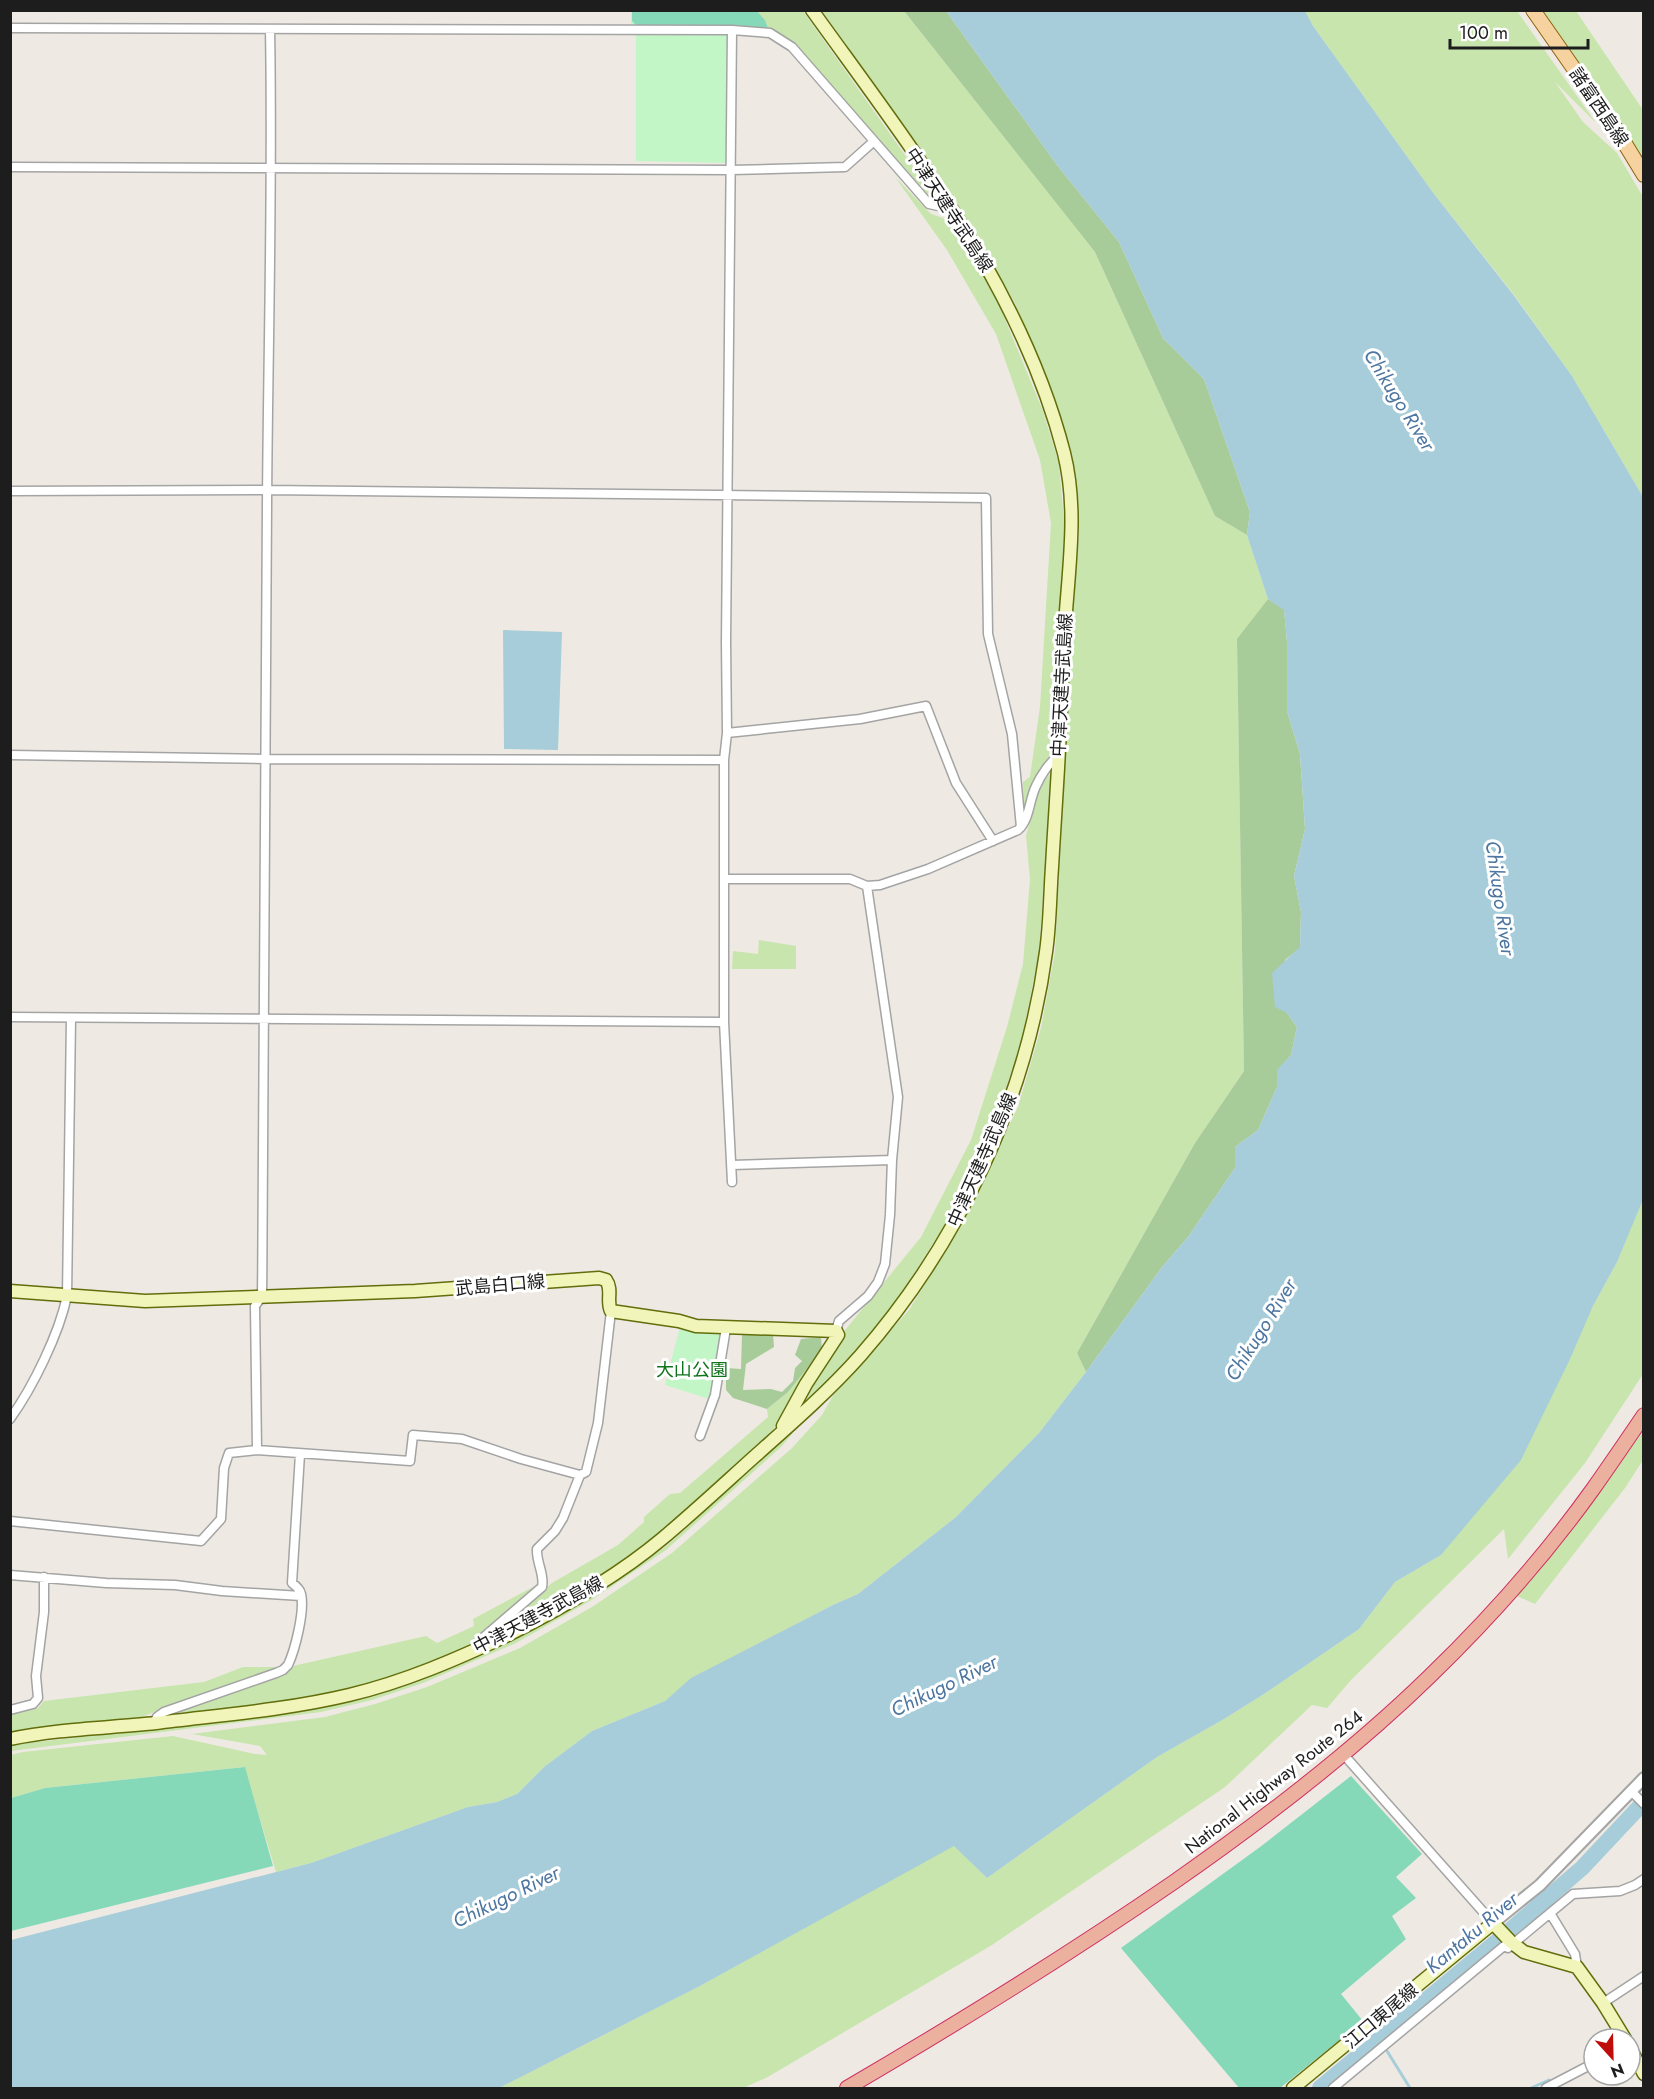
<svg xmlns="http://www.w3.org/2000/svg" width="1654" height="2099" font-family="Jost,'Noto Sans JP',sans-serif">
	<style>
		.grass { fill: #c7e5ac }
		.forest { fill: #a8cb9a }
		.park { fill: #c2f6c7 }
		.pitch { fill: #85d9b9 }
		.water { fill: #a6cdd9 }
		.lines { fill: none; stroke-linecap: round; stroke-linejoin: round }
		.stream { stroke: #a6cdd9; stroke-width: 3 }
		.river { stroke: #a6cdd9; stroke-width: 16 }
		.minor-casing { stroke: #a4a4a4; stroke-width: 11 }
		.tertiary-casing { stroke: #a4a4a4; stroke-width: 14 }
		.secondary-casing { stroke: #626d0b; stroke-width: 15 }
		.primary-casing { stroke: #8d6208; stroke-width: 16 }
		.trunk-casing { stroke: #ce2e63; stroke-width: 16 }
		.minor { stroke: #fff; stroke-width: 8 }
		.tertiary { stroke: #fff; stroke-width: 10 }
		.secondary { stroke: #f2f5b9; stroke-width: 12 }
		.primary { stroke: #f6d2a0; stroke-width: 14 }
		.trunk { stroke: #ecb09e; stroke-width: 14 }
		.labels { text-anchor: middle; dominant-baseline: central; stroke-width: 6; stroke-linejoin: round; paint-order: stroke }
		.street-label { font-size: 18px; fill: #1d1d1d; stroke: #fff }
		.park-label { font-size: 18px; fill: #11741b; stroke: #fff }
		.water-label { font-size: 20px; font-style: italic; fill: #4c75a0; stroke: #fff }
	</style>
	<rect width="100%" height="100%" fill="#eeeae3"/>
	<!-- grass -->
	<path class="grass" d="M756,11H803L934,196L925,198L796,45L768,28L765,20Z
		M822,11H904L1095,252L1215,516L1247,535L1268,599L1237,640L1244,1071L1195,1143L1077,1353L1086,1372L1039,1433L956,1517L858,1594L835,1604L692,1678L665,1701L592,1731L544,1767L517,1794L497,1802L468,1807L311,1863L276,1872L244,1767L45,1788L11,1798L10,1755L23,1752L173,1736L255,1754L267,1755L260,1746L192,1734L325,1717L375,1704L427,1687L520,1648L592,1607L672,1553L792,1448L822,1415L834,1394L909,1310L961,1226L1018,1107L1041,1028L1055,952L1071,639L1079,533L1073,460L1054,396L1015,303L936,170Z
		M1305,11H1517L1596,123L1555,82L1583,122L1617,153L1643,197V497L1572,376L1512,292L1434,194L1313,26Z
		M1541,11H1576L1643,110V159Z
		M895,177L931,214L952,221L997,300L1043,411L1059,464L1065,532L1050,754L1032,786L1024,814L1023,782L1030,777L1040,707L1051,523L1040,460L996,334L947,250Z
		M1052,771L1039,952L1022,1040L992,1130L944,1226L894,1305L851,1357L792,1416L842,1334L921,1237L971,1140L1007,1027L1023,964L1030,879L1026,836L1039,788Z
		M759,940L796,946V969H732L733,951L758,954Z
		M1643,1197V1374L1585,1463L1508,1559L1504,1529L1351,1680L1327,1708L1312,1705L1225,1787L992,1945L766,2078L743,2088H499L698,1987L954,1845L987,1878L1157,1757L1224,1719L1264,1694L1359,1629L1395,1582L1441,1555L1592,1308L1617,1262Z
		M822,1350L768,1438L652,1541L581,1589L486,1639L552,1583L618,1545L644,1522V1517L670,1494L680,1493L768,1417L767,1409L788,1392Z
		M1643,1431V1460L1625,1488L1535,1604L1517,1596L1600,1492Z
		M790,1433H793L781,1447L666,1550L590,1601L516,1643L423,1683L372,1700L321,1712L11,1751L10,1746L19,1744L265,1716L343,1702L589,1597L665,1547Z
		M535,1586L464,1649L410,1671L344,1690L267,1705L166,1714L288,1673L293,1666L426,1636L437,1643L474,1626L473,1619Z
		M243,1667H279L141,1717L11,1733L10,1714L38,1708L44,1701L204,1682Z"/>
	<!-- forest -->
	<path class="forest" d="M904,11H946L1057,165L1119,242L1163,338L1204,379L1250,512L1247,535L1215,516L1095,252Z
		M1268,599L1284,609L1287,642V711L1300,754L1305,829L1294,876L1301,912L1300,948L1285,960L1287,1013L1297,1027L1291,1055L1278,1070L1277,1087L1258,1130L1235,1147V1168L1188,1237L1162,1267L1086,1372L1077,1353L1195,1143L1244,1071L1237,639Z
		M742,1334H773L774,1347L746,1364L743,1390L771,1389L782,1392L793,1381L795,1368L802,1361L795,1355L801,1339L821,1337L822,1350L788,1392L767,1409L733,1398L726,1390V1368L741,1369Z"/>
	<!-- park -->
	<path class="park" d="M631,11H730L732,24L726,163L636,161V35L631,26Z
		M680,1326L721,1331L709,1399L665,1385Z"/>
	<!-- pitch -->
	<path class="pitch" d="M730,10L731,13V11L756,10L765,20L768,28L637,26L632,21V11Z
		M245,1767L273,1866L11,1931V1798L45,1788Z
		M1351,1776L1422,1854L1396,1877L1416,1898L1392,1916L1406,1939L1341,1994L1363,2021L1280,2088H1239L1121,1948L1260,1847Z"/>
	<!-- water -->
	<path class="water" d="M946,11H1305L1313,26L1434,194L1512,293L1572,376L1643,497L1644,1197L1617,1262L1592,1308L1570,1359L1521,1460L1441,1555L1395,1582L1359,1629L1264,1694L1224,1719L1157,1757L987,1878L954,1846L698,1987L499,2088H11V1940L311,1863L468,1807L497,1802L517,1794L544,1767L592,1731L665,1701L691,1678L835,1604L858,1594L956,1517L1039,1433L1086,1372L1162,1267L1188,1237L1235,1168V1147L1258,1130L1277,1087V1070L1291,1055L1297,1027L1287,1013L1275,1007L1272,973L1300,947L1301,912L1294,876L1305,829L1300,754L1287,711V642L1284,610L1268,599L1247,535L1250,512L1204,379L1163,338L1119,242L1057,165Z
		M503,630L562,632L558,750L504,749Z"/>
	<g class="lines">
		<!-- stream -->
		<path class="stream" d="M1387,2051L1410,2088
			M1531,2088L1549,2080"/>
		<!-- river -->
		<path class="river" d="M1320,2088L1501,1938L1582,1868L1644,1802"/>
		<!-- minor casing -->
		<g class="minor-casing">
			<path id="minor" d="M10,28L732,30L770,33L792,47L929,204L952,209
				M10,167L731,170L845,167L873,142
				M10,491L267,490L986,498L988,634L1012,734L1021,827
				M727,733L860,719L926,706L956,783L993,841
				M10,755L265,759L724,760
				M726,879H850L867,886L880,885L928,869L1018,830C1030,819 1029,800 1036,786C1041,775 1050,762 1059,755
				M10,1017L724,1022
				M732,1165L892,1160
				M732,1182L724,1022V760L727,733L726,642L732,30
				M836,1331L839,1321L868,1296L878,1282L885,1264L890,1215L892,1160L898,1097L867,886
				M10,1419C33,1387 59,1334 67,1296L71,1018
				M700,1436L715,1395L726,1328
				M257,1450L255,1306L262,1296C265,1033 265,770 267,506C268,347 273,188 270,29
				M10,1521L201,1541L221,1519L224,1468L229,1453L257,1450L410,1461L413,1435L462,1439L521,1459L580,1475
				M10,1575L106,1583L175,1585L222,1591L301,1596
				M473,1650L478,1642L542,1587C545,1575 536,1562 537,1549L555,1531L563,1518L580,1475L586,1472L598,1423L611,1311
				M10,1710L33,1704L38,1698L36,1676L44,1612V1577
				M154,1723L157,1717L164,1712L276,1673L283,1670L288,1665C295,1650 305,1611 301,1594C300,1589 296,1586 292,1583L300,1454
				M1344,1755L1493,1923
				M1631,1791L1644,1804
				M1550,1913L1575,1954L1577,1967
				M1603,2003L1644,1976
				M1333,2088L1504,1946L1508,1948L1573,1894L1620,1891L1635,1885L1644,1879
				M1546,2088L1594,2063"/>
		</g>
		<!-- tertiary casing -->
		<g class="tertiary-casing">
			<path id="tertiary" d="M1493,1923L1540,1885L1644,1778"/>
		</g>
		<!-- secondary casing -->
		<g class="secondary-casing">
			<path id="secondary" d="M10,1291L145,1301L415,1291L599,1278L606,1280C613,1290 606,1301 611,1311L679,1321L696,1326L836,1331L838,1335L806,1384L783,1426
				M10,1739C57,1729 108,1728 156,1723C220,1715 286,1710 349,1695C404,1682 457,1659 508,1635C560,1609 619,1575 663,1538C694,1512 724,1484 754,1457C790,1425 828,1392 860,1356C959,1243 1026,1100 1046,952C1050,924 1050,895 1052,867C1055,814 1059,761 1061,708C1062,676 1063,643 1066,611C1070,558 1077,505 1064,453C1021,286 911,148 812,10
				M1630,2048L1644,2074
				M1293,2088L1493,1923L1511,1942L1524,1952L1577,1967L1603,2003L1625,2039"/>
		</g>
		<!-- primary casing -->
		<g class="primary-casing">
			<path id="primary" d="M1533,10L1616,129L1644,175"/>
		</g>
		<!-- trunk casing -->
		<g class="trunk-casing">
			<path id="trunk" d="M847,2088C958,2023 1068,1955 1174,1882C1263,1820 1351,1753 1429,1677C1488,1620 1545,1556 1593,1489C1610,1465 1627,1440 1644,1415"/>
		</g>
		<!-- minor -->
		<use href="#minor" class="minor"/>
		<!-- tertiary -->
		<use href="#tertiary" class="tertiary"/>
		<!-- secondary -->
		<use href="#secondary" class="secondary"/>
		<!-- primary -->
		<use href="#primary" class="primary"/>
		<!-- trunk -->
		<use href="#trunk" class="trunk"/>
	</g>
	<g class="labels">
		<!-- street labels -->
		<g class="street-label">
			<text transform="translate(1599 107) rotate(56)">諸富西島線</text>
			<text transform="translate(949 210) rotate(57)">中津天建寺武島線</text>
			<text transform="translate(1062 685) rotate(-87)">中津天建寺武島線</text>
			<text transform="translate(982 1160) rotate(-66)">中津天建寺武島線</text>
			<text transform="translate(500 1285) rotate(-5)">武島白口線</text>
			<text transform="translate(538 1615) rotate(-28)">中津天建寺武島線</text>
			<text transform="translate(1274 1782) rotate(-38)">National Highway Route 264</text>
			<text transform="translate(1381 2016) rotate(-40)">江口東尾線</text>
		</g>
		<!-- park labels -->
		<g class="park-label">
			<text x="692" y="1370">大山公園</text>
		</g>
		<!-- water labels -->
		<g class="water-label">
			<text transform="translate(1399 400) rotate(58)">Chikugo River</text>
			<text transform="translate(1500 898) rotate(82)">Chikugo River</text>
			<text transform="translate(1261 1330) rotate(-58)">Chikugo River</text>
			<text transform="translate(944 1686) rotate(-26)">Chikugo River</text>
			<text transform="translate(506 1897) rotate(-26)">Chikugo River</text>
			<text transform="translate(1472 1933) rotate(-40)">Kantaku River</text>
		</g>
	</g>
	<!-- border -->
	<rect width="1654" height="2099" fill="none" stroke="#1d1d1d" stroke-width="24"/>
	<!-- north arrow -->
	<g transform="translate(1612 2057) rotate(158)"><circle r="28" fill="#ffffff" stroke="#a5a5a5" stroke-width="1.5"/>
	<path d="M0-4.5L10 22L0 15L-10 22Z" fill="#be0d0b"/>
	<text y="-9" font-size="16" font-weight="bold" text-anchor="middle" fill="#1d1d1d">N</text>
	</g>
	<!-- scale -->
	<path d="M1450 39v9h138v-9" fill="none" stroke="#1d1d1d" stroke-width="3"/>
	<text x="1459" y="39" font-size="18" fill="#1d1d1d" stroke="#ffffff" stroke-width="4.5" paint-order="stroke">100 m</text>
</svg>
